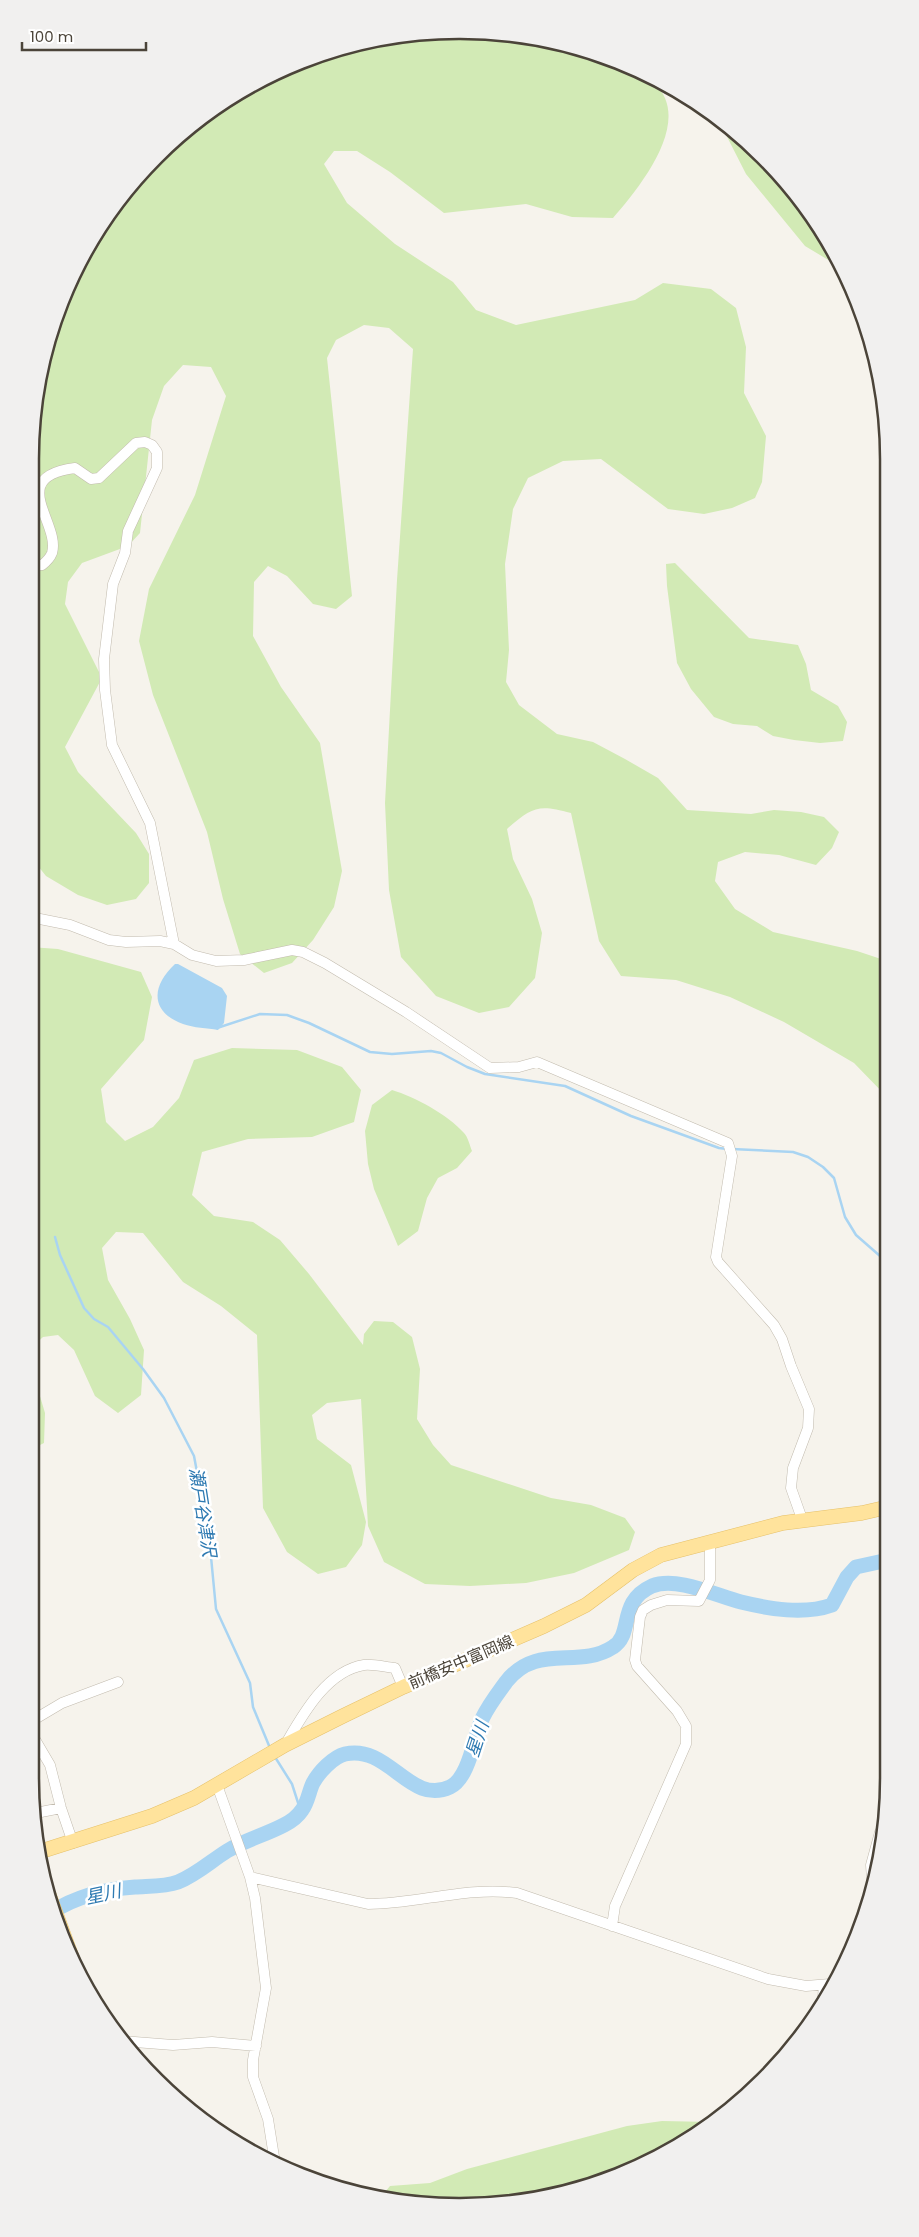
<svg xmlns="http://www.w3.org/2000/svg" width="919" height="2237" font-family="Poppins,'Noto Sans JP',sans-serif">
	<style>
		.green { fill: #d2eab5 }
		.water { fill: #a9d4f2 }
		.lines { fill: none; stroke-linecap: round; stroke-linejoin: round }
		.stream { stroke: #a9d4f2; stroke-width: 2.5 }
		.river { stroke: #a9d4f2; stroke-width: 15 }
		.minor-casing { stroke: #c2bbae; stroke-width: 11 }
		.major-casing { stroke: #e6c16a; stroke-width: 15 }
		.minor { stroke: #fff; stroke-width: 10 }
		.major { stroke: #ffe39c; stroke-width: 14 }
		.labels { text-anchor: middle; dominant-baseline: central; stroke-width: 5; stroke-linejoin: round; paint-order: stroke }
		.street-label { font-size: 16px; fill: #4b4439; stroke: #fff }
		.water-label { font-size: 18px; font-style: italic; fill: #2e7ab2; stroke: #fff }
		.rim { fill: none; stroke: #4b4439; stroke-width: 2.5 }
	</style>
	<rect width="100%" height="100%" fill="#f6f3ec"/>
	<!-- green -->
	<path class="green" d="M431,31L515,34L597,53L629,68L628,74C635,76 648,78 654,83C695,120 639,188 613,218L572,217L526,204L444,213L390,172L357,151H334L324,164L347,203L395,244L453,282L476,310L516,325L635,300L663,283L711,289L736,308L746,347L744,393L766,436L762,482L755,498L732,508L704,514L668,509L601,459L563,461L528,478L513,509L505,564L509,650L506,682L519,705L557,734L593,742L625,759L658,778L687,810L751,814L774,810L801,812L824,817L839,832L832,848L816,865L779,855L745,852L718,862L715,881L735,909L773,932L857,951L887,961V1097L854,1063L784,1022L730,997L676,980L621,976L599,941L571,813C538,804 532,807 507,829L513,859L532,899L542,933L535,978L509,1007L479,1013L436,996L401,957L389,890L385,803L397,580L413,349L389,328L364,325L336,340L327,358L352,596L336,609L313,604L287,576L268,566L254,582L253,636L281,687L320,743L342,871L334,907L313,940L292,963L264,973L240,954L223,899L207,832L153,695L139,641L149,589L195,495L226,396L211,367L183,365L164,386L152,420L140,533L128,546L82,563L68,582L65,604L102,678L65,747L78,772L136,833L149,854V883L136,899L107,905L78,895L46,876L30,856V459L53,322L87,245L136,177L198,119L269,74L348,45Z
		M719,121L783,177L845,270L805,246L746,174Z
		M675,563L749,638L798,645L806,664L811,690L838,706L847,722L843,741L820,743L794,740L773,736L757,726L733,724L714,717L691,689L677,663L667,586L666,564Z
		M30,947L58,949L141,972L152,997L144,1040L101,1089L106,1122L125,1141L153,1127L179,1098L194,1060L232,1048L297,1050L342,1067L361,1090L354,1122L312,1137L248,1139L202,1152L192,1195L214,1216L253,1222L280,1240L309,1274L363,1345L364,1334L374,1321L393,1322L412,1337L420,1369L417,1419L433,1445L451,1465L551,1498L591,1505L625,1518L635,1532L629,1550L574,1573L526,1583L470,1586L425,1584L384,1562L368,1526L361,1399L327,1403L312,1415L317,1439L351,1465L366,1522L362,1545L346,1567L318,1574L287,1552L263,1508L257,1335L221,1306L183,1282L143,1233L116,1232L102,1248L108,1280L130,1319L144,1350L141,1395L118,1413L95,1396L74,1350L58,1335L43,1337L30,1349Z
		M392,1090C415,1097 447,1114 464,1133C468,1137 470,1146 472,1151L457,1168L438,1178L427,1198L418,1231L398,1246L374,1189L368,1164L365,1131L372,1105Z
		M30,1353L34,1376L45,1413L44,1443L30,1450Z
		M662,2121L712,2122L698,2135L624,2174L544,2199L403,2203L380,2198L390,2186L430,2183L467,2169L627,2126Z"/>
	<!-- water -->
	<path class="water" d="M175,964H178L222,988L227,996L224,1023L218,1030C207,1028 194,1028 183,1024C150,1012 151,986 175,964Z"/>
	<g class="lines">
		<!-- stream -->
		<path class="stream" d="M217,1028L260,1014L287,1015L309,1023L370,1052L392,1054L431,1051L441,1053L467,1067L485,1074L565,1086L631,1116L719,1148L727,1149
			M732,1149L793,1152L808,1157L823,1167L834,1178L845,1217L856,1235L888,1263
			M55,1237L60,1255L84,1308L94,1319L108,1327L143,1369L164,1398L194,1456L209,1536L216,1609L250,1683L253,1707L270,1748
			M275,1757L292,1784L301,1812"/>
		<!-- river -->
		<path class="river" d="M52,1912C77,1896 106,1889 135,1887C148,1886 165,1887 178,1882C196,1875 211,1861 227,1851C245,1840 265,1835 284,1825C290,1822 298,1816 302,1810C308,1802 309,1791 313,1783C319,1772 333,1757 345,1754C389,1744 410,1806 450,1787C469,1778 474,1738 482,1719C488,1706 498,1693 506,1682C537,1642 578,1670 613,1647C634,1634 617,1602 652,1586C677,1576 717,1596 741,1602C770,1609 804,1615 832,1605L847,1577L856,1567L888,1560"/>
		<!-- minor casing -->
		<g class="minor-casing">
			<path id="minor" d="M30,566L42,565C46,562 50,558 52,553C61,523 5,477 75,468L91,479L99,478L136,443L145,442L152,445L157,452V468L128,531L125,553L113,584L104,659L105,690L112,745L150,823L174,944
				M30,917L70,925L109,940L126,942L160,941L174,944L192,955L216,961L244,960L292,950L303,952L325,963L406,1012L490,1068L519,1067L537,1062L728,1143L732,1156L716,1257L718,1262L774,1325L782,1339L791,1366L809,1409L808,1428L793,1468L791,1488L802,1519
				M30,1722L62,1703L118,1682
				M30,1731L50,1765L61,1808L73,1843
				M285,1745C302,1716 326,1671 364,1665C374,1664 385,1667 395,1668L403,1687
				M217,1785L250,1877L255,1898L266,1988L253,2060V2077L268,2119L275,2163
				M36,1813L61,1808
				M250,1877L368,1904C418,1904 467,1886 517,1893L768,1979L806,1986L830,1984
				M872,1880L871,1865L880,1832
				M612,1926L615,1906L686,1744V1726L677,1711L637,1666L635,1660L640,1617L643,1610L651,1605L667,1600L699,1601L710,1580V1542
				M823,1997L824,1985
				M122,2041L173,2045L212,2042L256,2046"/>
		</g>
		<!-- major casing -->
		<g class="major-casing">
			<path id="major" d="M42,1851L152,1816L194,1798L285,1745L343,1716L403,1687L544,1626L586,1605L633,1570L661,1555L783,1523L862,1513L888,1507
				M49,1895L73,1960"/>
		</g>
		<!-- minor -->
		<use href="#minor" class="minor"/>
		<!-- major -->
		<use href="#major" class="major"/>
	</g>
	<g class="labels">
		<!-- street labels -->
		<g class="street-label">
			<text transform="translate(461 1662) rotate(-23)">前橋安中富岡線</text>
		</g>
		<!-- water labels -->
		<g class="water-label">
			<text transform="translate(203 1512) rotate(81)">瀬戸谷津沢</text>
			<text transform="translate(477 1739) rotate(-72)">星川</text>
			<text transform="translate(103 1894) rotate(-12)">星川</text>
		</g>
	</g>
	<!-- crop -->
	<path d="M0 0H919V2237H0ZM459 39H460A420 420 0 0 1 880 459V1778A420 420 0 0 1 460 2198H459A420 420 0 0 1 39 1778V459A420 420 0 0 1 459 39Z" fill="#f1f0ef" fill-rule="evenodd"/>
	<path class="rim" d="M459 39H460A420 420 0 0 1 880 459V1778A420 420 0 0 1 460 2198H459A420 420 0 0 1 39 1778V459A420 420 0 0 1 459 39Z"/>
	<!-- scale -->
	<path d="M22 42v8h124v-8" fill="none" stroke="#4b4439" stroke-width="2.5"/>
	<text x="30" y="42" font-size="15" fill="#4b4439" stroke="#ffffff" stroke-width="4" paint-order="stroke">100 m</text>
</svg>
